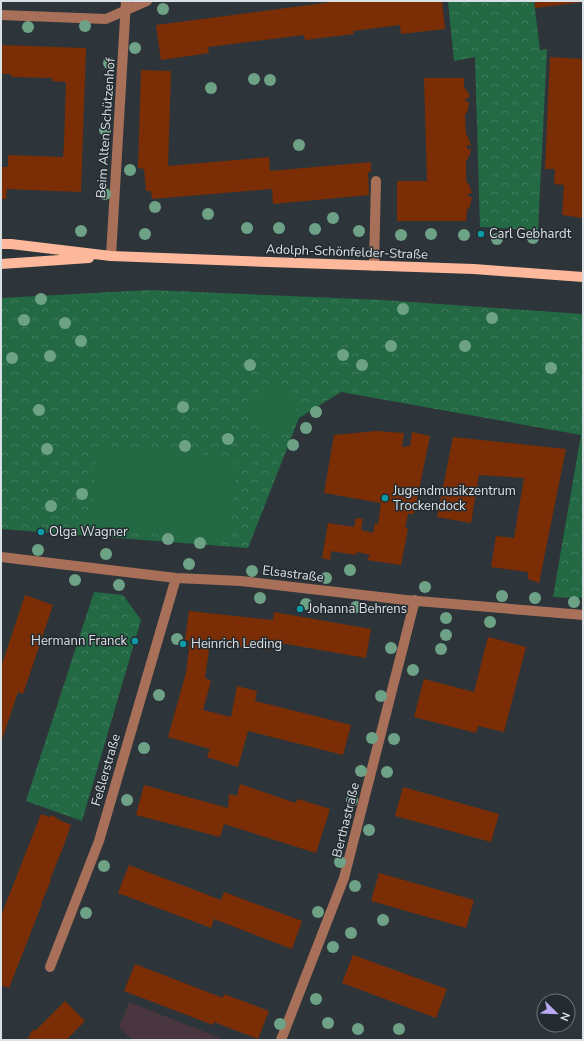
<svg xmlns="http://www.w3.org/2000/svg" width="584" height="1041" font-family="'Nunito Sans',sans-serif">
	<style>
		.commercial { fill: #49353d }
		.park { fill: url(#park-crowns) }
		.pitch { fill: #236943 }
		.building { fill: #7b2e05 }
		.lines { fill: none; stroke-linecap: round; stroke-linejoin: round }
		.minor { stroke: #a87059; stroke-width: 10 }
		.major { stroke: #feb89c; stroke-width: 10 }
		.tree { fill: #6da286 }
		.culture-dot { fill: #0f9aa8; stroke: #232b31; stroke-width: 1.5 }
		.labels { text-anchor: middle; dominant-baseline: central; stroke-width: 3; stroke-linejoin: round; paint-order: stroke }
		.street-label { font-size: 13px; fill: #dbe0e4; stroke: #232b31 }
		.poi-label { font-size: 13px; fill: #dbe0e4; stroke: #232b31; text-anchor: start }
	</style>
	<defs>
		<pattern id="park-crowns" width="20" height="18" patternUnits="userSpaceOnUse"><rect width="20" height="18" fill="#236943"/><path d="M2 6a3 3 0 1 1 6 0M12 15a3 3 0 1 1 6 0" fill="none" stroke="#427e5e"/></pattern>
	</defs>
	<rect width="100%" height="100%" fill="#2d353b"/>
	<!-- commercial -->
	<path class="commercial" d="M129,1002L225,1040H133L119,1027Z"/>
	<!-- park -->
	<path class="park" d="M448,1H534L540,50L547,49L538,230L480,227L475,57L454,61Z
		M150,290L383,300L583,314V598L553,597L581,435L341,392L299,418L248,548L1,529V298Z
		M94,592L123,595L141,620L82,821L26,801Z"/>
	<!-- pitch -->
	<path class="pitch" d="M251 410a23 23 0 1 1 46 0a23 23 0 1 1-46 0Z
		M98,445L237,458L229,541L90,528Z"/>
	<!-- building -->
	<path class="building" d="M340,1H442L445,29L401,34L400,25L353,31L354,34L305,40L304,35L208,47L209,53L161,60L156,25Z
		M535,1H583V2L535,8Z
		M1,45L86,48L81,192L7,189L6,199H1V167H8V155L63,157L64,145L66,82L52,81V78L11,77V74H1Z
		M550,57L583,59V218L562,215L564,185L554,184L555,169H545Z
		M141,70L171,71L168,166L269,157L270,171L371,162V172H368L369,195L273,204L272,189L152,199L151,191H146L144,169L138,168Z
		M424,78H464V87L469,94V98L465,99L466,102H469L468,110L465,115L466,134L468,137L471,146L467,145V149H471L470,154L466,162V181L469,185L472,193L468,194V197H472L470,206L467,210L466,221H397V181H427Z
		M376,431L404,433L402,447L410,446L412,432L430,436L414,514H408L407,519L405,527L408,529L401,565L367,560L370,555L357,552L356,555L331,551L330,560L322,558L328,523L354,527L356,518L363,519L361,530L373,533L375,523L378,525L381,503L324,493L334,435Z
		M453,437L566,449L539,583L528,579V572L491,567L496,536L514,538L524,478L479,475L471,523L437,517Z
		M25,595L53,605L23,694L18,692L1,743V667Z
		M189,611L273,620L274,612L371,629L366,658L269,641V650L210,643L205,678L211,681L203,710L231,717L237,686L257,691L255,701L351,725L343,755L248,731L238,767L207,757L210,749L168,737L186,673L190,641L185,640Z
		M488,637L526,647L504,732L478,726L476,733L414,717L424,679L474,692Z
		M240,784L295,803L298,799L330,809L316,853L224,824L220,837L136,815L144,785L228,808L229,794L237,796Z
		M403,787L499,814L491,842L395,816Z
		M41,814L50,817L51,815L57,818V819L71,825L64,845L50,879L51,880L41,904H42L9,988L1,985V916Z
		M129,865L221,900L224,892L302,921L292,949L214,919L211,928L118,893Z
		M379,873L474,900L466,928L371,901Z
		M353,955L447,989L436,1018L342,983Z
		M135,964L223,998L224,994L269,1011L258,1039L214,1022L213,1025L124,991Z
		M65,1001L85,1021L66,1040H26L31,1035L30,1034L34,1029L35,1031Z"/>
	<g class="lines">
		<!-- minor -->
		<path class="minor" d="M1,15L106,19L147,1
			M111,256L126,1
			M374,266L376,181
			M1,557L176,578L241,581L406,600L583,615
			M50,967L99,841L176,578
			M281,1040L344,878L415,600"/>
		<!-- major -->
		<path class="major" d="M1,244H11L111,256L269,262L474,269L583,277
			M1,264L89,258"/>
	</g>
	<!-- trees -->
	<g class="tree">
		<circle cx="163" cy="9" r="6"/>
		<circle cx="85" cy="26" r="6"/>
		<circle cx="28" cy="27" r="6"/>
		<circle cx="135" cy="48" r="6"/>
		<circle cx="109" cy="63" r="6"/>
		<circle cx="254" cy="79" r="6"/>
		<circle cx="270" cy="80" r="6"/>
		<circle cx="211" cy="88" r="6"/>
		<circle cx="105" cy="130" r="6"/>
		<circle cx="299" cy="145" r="6"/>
		<circle cx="130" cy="170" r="6"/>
		<circle cx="105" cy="194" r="6"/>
		<circle cx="155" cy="207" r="6"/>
		<circle cx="208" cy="214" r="6"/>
		<circle cx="333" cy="218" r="6"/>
		<circle cx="247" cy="228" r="6"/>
		<circle cx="279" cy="228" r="6"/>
		<circle cx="315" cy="229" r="6"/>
		<circle cx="81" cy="231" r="6"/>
		<circle cx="359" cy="231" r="6"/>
		<circle cx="145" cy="234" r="6"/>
		<circle cx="431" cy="234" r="6"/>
		<circle cx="401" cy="235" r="6"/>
		<circle cx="464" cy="235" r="6"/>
		<circle cx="533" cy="238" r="6"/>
		<circle cx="497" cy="239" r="6"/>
		<circle cx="41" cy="299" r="6"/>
		<circle cx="403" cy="309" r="6"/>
		<circle cx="492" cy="318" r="6"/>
		<circle cx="24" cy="320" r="6"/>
		<circle cx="65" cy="323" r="6"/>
		<circle cx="81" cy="341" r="6"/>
		<circle cx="391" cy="346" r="6"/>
		<circle cx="465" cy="346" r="6"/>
		<circle cx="343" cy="355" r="6"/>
		<circle cx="50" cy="356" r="6"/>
		<circle cx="12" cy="358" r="6"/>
		<circle cx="250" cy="365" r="6"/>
		<circle cx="362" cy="365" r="6"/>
		<circle cx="551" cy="368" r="6"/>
		<circle cx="183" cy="407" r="6"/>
		<circle cx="39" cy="410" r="6"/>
		<circle cx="316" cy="412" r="6"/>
		<circle cx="306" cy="428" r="6"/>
		<circle cx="228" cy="439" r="6"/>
		<circle cx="293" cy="445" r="6"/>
		<circle cx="185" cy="446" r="6"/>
		<circle cx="47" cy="449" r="6"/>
		<circle cx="82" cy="494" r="6"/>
		<circle cx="51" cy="506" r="6"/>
		<circle cx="168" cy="539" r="6"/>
		<circle cx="200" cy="543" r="6"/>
		<circle cx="38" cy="550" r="6"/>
		<circle cx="106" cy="554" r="6"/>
		<circle cx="189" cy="564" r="6"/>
		<circle cx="350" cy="570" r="6"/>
		<circle cx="252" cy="571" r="6"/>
		<circle cx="326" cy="578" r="6"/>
		<circle cx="75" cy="580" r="6"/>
		<circle cx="119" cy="585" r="6"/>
		<circle cx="425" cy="587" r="6"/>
		<circle cx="502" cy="596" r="6"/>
		<circle cx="260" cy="598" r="6"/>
		<circle cx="535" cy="598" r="6"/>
		<circle cx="574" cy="602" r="6"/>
		<circle cx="306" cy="604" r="6"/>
		<circle cx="356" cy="607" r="6"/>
		<circle cx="446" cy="618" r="6"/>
		<circle cx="490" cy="622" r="6"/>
		<circle cx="446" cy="635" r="6"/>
		<circle cx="177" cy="639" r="6"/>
		<circle cx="391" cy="648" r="6"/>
		<circle cx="441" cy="649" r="6"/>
		<circle cx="413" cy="670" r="6"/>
		<circle cx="159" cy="695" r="6"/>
		<circle cx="381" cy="696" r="6"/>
		<circle cx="372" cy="738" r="6"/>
		<circle cx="394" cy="739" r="6"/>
		<circle cx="144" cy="748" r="6"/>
		<circle cx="361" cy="771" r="6"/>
		<circle cx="387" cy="772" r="6"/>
		<circle cx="127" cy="800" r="6"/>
		<circle cx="352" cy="800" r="6"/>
		<circle cx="369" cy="830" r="6"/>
		<circle cx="340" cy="862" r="6"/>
		<circle cx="104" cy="866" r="6"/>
		<circle cx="355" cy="886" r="6"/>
		<circle cx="318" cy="912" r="6"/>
		<circle cx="86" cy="913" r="6"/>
		<circle cx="383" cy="920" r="6"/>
		<circle cx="351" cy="933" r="6"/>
		<circle cx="333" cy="947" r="6"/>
		<circle cx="316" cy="999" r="6"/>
		<circle cx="328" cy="1023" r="6"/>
		<circle cx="280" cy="1024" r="6"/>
		<circle cx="358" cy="1029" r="6"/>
		<circle cx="399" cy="1029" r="6"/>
	</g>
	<!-- markers -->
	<g class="culture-dot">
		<circle cx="481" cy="234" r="4"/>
		<circle cx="385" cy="498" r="4"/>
		<circle cx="41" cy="532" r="4"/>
		<circle cx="300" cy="609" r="4"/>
		<circle cx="135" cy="641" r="4"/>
		<circle cx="183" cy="644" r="4"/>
	</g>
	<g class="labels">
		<!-- street labels -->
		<g class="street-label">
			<text transform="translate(106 128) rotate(-86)">Beim Alten Schützenhof</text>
			<text transform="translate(347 252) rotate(2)">Adolph-Schönfelder-Straße</text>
			<text transform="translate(293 574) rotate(7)">Elsastraße</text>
			<text transform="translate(106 770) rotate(-74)">Feßlerstraße</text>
			<text transform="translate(346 820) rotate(-76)">Berthastraße</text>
		</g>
		<!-- poi labels -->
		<g class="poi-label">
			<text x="489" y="234">Carl Gebhardt</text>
			<text x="393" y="491">Jugendmusikzentrum<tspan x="393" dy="15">Trockendock</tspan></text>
			<text x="49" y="532">Olga Wagner</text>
			<text x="308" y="609">Johanna Behrens</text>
			<text x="127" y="641" text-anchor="end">Hermann Franck</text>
			<text x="191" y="644">Heinrich Leding</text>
		</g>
	</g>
	<!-- border -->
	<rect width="584" height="1041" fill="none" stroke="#dbe0e4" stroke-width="4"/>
	<!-- north arrow -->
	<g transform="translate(556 1013) rotate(113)"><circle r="19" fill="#232b31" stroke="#6d7379"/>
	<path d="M0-3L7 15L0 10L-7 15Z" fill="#bca9f5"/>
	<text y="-6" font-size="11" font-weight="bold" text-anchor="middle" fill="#dbe0e4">N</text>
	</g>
</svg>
